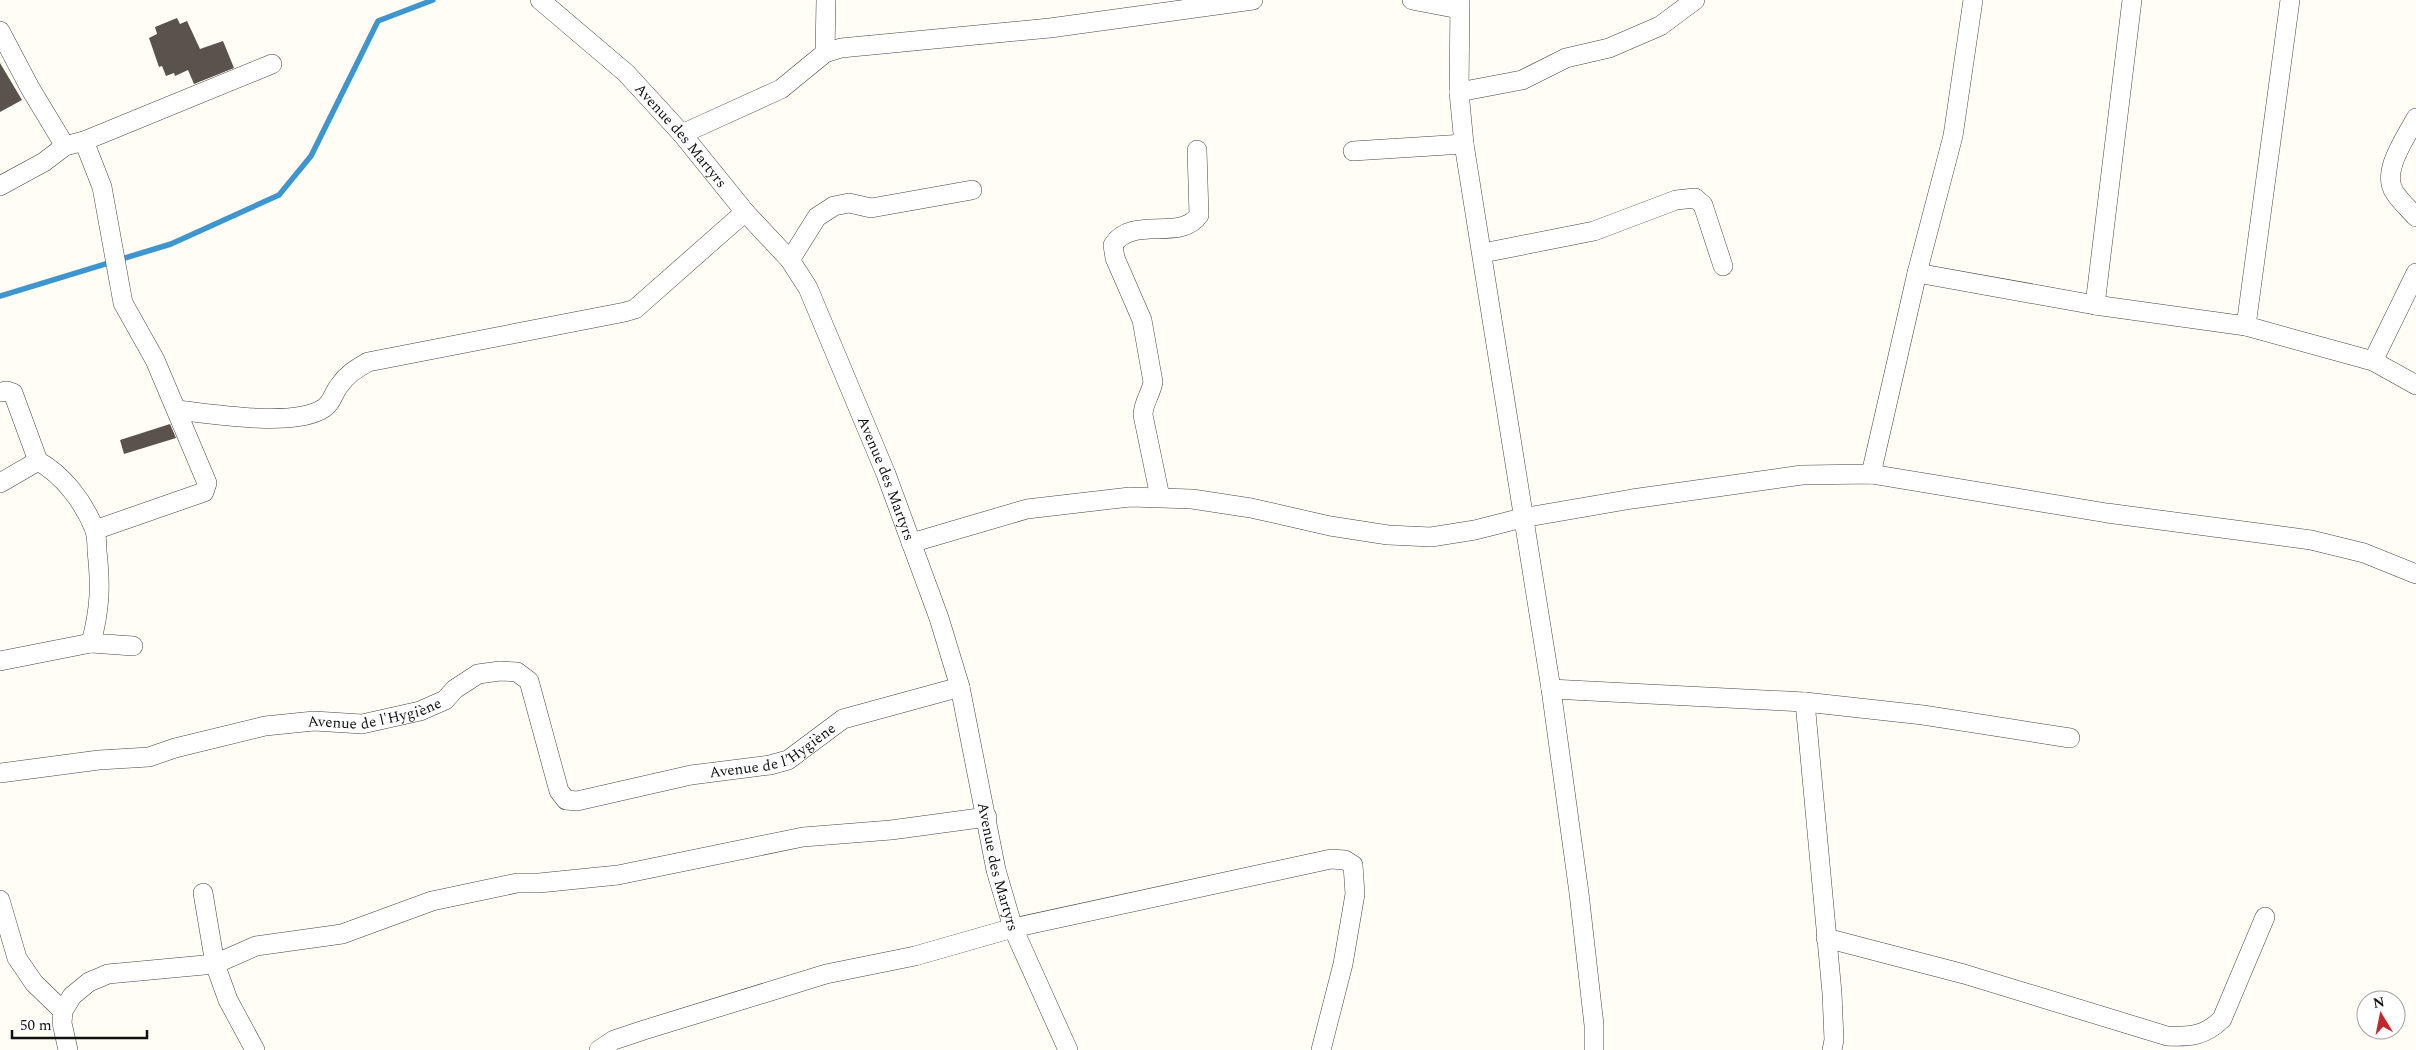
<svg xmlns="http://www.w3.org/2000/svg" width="2416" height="1050" font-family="Spectral,serif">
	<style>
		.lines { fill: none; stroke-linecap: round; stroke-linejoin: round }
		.stream { stroke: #3f96cf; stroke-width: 5.5 }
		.building { fill: #5a524d }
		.minor-casing { stroke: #444; stroke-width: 20 }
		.minor { stroke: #fff; stroke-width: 19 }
		.labels { text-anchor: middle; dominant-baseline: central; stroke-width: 5; stroke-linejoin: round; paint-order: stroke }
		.street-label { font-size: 15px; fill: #111; stroke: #fff }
	</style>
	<rect width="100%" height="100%" fill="#fffdf5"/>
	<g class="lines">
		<!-- stream -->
		<path class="stream" d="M0,296L171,244L279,195L311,156L378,21L433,0"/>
	</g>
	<!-- building -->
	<path class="building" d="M177,18L180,24L187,21L200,49L223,41L234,68L194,84L188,70L175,76L174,73L166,76L162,66L159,67L149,38L157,34L155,27Z
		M0,63L22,100L0,112Z
		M170,424L176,438L124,454L120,440Z"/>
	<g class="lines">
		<!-- minor casing -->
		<g class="minor-casing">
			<g id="minor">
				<path id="s1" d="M540,0L626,73L682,134L745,212L790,260L808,288L886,474L939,618L960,687L996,870L1013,928L1068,1050"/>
				<path d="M1412,0L1459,9"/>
				<path d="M1460,0L1459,92L1464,144L1551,689L1579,893L1594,1025V1050"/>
				<path d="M0,31L30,88L65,146"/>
				<path d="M825,53L826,0"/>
				<path d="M1459,92L1522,80L1566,58L1609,48L1660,26L1695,0"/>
				<path d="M2416,118C2406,138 2380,172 2395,193C2401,202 2409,209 2416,217"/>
				<path d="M682,134L781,89L825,53L841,48L1050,28L1253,0"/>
				<path d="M84,141L102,187L123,303L155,360L207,483L204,492L95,530"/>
				<path d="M1353,151L1464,144"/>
				<path d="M0,186L44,162L65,146L84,141L272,64"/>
				<path d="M1483,253L1594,231L1676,200L1695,198L1703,205L1723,266"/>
				<path d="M790,260L817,217L834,206L849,203L871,208L972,190"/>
				<path d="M1917,273L2095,305L2246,326L2373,361L2416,273"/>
				<path d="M2095,305L2132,0"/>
				<path d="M2246,326L2290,0"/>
				<path d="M2373,361L2416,385"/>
				<path d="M0,392L7,391L13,393L38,461C63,475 83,501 94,528C97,535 97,544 97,551C101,586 100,609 91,643L133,646"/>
				<path d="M177,410C213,414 295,428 324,408C333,402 333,393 339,386C347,374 356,369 368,362L625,312L635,309L745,212"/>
				<path d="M1871,474L1917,273L1953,136L1973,0"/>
				<path d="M0,483L38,461"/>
				<path d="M1160,497L1143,415C1143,403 1151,394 1153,382L1142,320L1115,258L1113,245C1132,215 1181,242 1199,215L1197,150"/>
				<path d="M911,543L1027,509L1130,497L1192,499L1251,508L1330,526L1388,535L1431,537L1475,530L1522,518L1632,499L1802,475L1871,474L2107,513L2311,540L2364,553L2416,574"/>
				<path d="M0,661L91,643"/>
				<path d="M1551,689L1805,702L1923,715L2070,738"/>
				<path d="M1805,702L1832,993L1834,1040L1832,1050"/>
				<path id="s2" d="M0,773L99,760L149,757L175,748L265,726L314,721L362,724L420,711L445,700L455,689L478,674L500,671L517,672L529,681L559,791L566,800L577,801L691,775L770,765L788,760L843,719L960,687"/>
				<path d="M0,900L17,958L34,983L63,1011"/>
				<path d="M1826,938L1964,974L2167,1036C2190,1037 2205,1036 2222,1019L2265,917"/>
				<path d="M68,1050L62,1023L63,1011L72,996L89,982L108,974L215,964L203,893"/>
				<path d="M255,1050L228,1000L215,964L256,946L342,934L432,901L517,883H539L618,875L803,837L891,830L987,817"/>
				<path d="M599,1050L614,1040L644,1030L826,974L915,956L1013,928L1331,859L1345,860L1353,865L1355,894L1343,964L1321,1050"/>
			</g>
		</g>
		<!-- minor -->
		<use href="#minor" class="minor"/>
	</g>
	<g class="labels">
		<!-- street labels -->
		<g class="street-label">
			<text stroke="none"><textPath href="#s1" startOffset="196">Avenue des Martyrs</textPath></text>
			<text stroke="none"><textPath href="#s1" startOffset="601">Avenue des Martyrs</textPath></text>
			<text stroke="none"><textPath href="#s2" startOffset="381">Avenue de l'Hygiène</textPath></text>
			<text stroke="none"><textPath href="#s2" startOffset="891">Avenue de l'Hygiène</textPath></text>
			<text stroke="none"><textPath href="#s1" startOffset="1006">Avenue des Martyrs</textPath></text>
		</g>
	</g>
	<!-- north arrow -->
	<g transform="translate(2381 1015) rotate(350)"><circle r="24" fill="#ffffff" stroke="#a0a0a0"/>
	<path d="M0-4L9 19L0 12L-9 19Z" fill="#c4262e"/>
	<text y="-8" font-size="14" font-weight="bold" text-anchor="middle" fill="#111111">N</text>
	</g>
	<!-- scale -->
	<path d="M12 1030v8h135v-8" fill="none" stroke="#111111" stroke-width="2.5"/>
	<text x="20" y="1030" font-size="15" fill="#111111" stroke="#ffffff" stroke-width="4" paint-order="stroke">50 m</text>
</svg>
